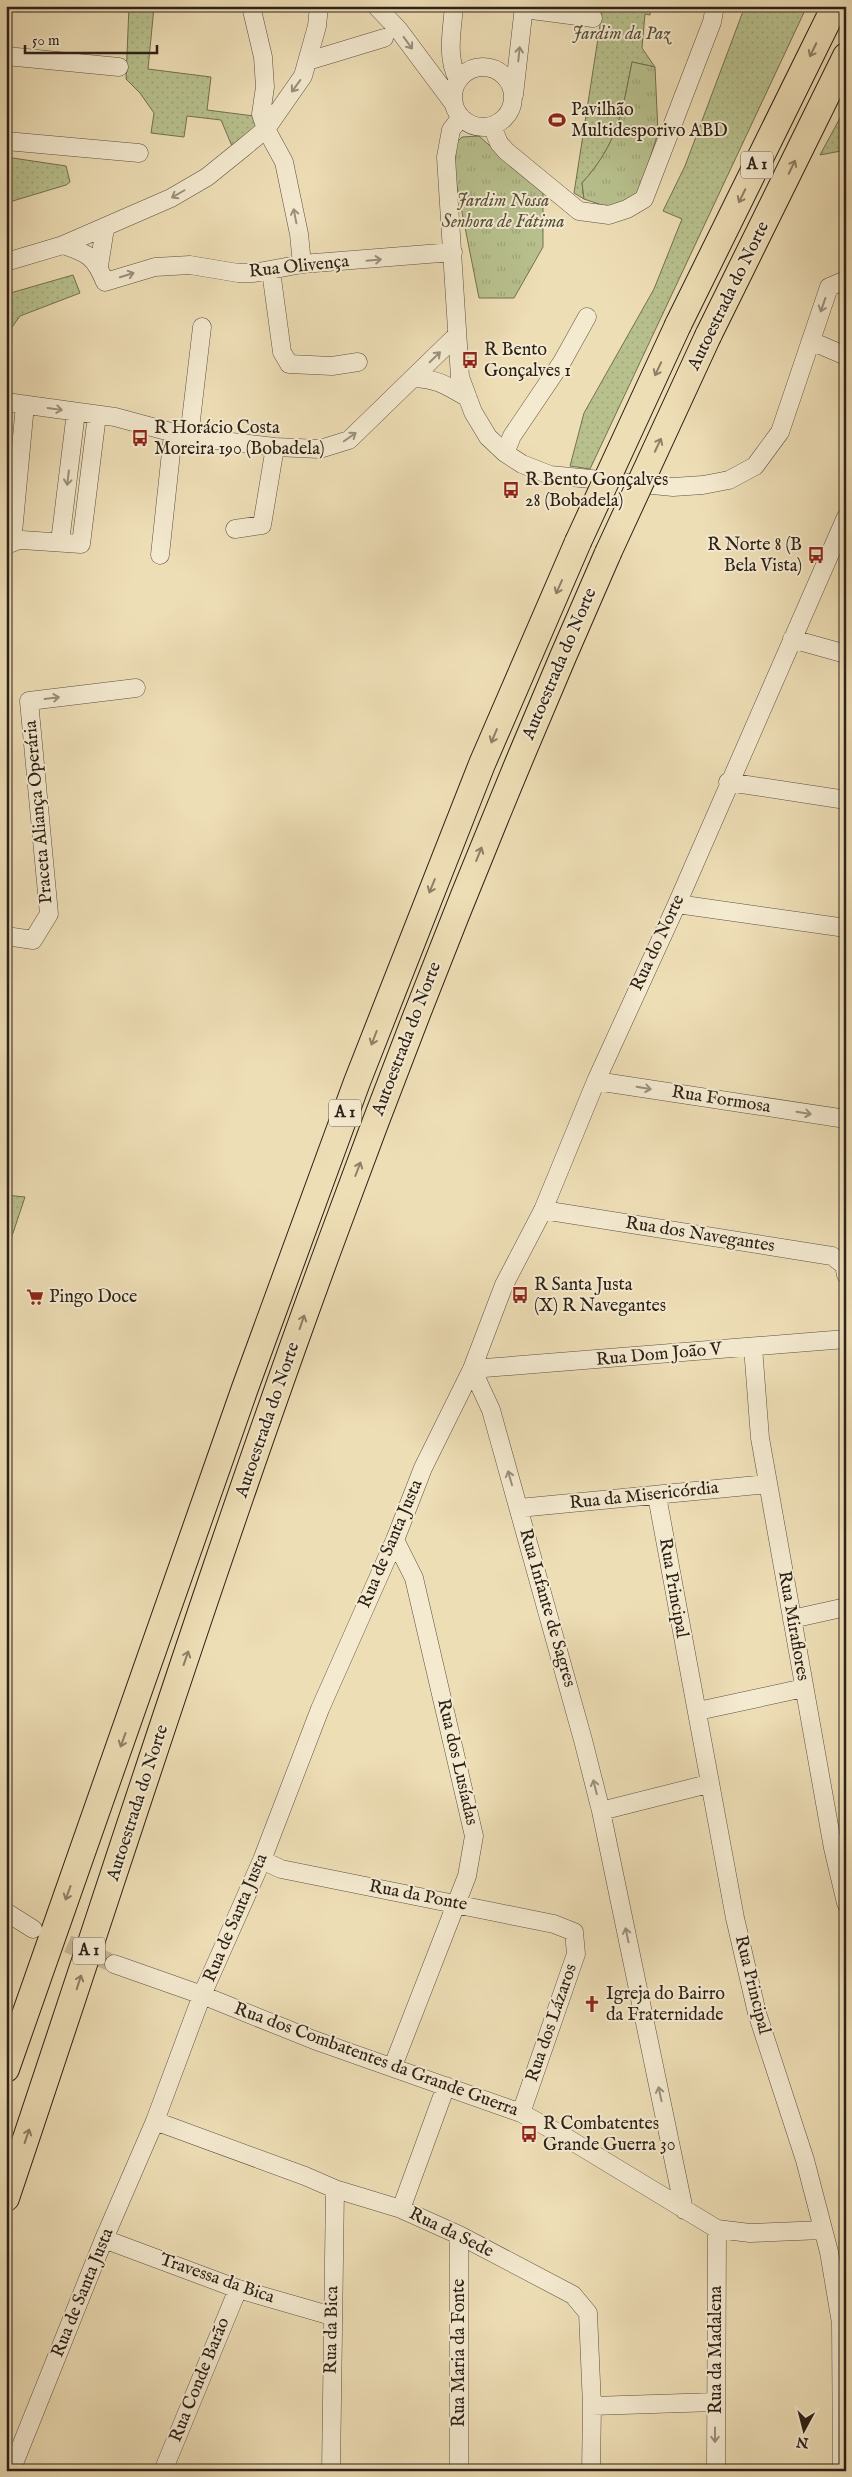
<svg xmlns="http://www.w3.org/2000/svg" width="852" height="2477" font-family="'IM FELL English',serif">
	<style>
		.grass { fill: url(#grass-dots); stroke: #727153 }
		.park { fill: url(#park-tufts); stroke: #727153 }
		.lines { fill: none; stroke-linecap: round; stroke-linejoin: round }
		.minor-tunnel { stroke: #c7b896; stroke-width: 18; stroke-dasharray: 18 9; stroke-linecap: butt }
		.minor-casing { stroke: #5c5040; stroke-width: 19 }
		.highway-casing { stroke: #2c2118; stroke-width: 28 }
		.minor { stroke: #f4ead0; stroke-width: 18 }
		.highway { stroke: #eedeb6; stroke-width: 26 }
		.highway-bridge-casing { stroke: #2c2118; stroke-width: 28; stroke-linecap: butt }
		.highway-bridge { stroke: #eedeb6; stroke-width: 26 }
		.oneway { stroke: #9a907d }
		.oneway2 { stroke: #8d8067 }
		.labels { text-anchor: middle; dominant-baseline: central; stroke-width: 4; stroke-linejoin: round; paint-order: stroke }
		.shield { fill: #f4ead0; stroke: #685d4f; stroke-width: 1 }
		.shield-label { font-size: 16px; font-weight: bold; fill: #2c2118 }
		.park-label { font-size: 18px; font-style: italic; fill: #56513b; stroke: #f4ead0 }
		.poi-label { font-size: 18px; fill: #2c2118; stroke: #f4ead0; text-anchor: start }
		.street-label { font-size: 18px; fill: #2c2118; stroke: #f4ead0 }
	</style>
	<defs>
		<pattern id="grass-dots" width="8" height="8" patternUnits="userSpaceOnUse" patternTransform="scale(1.25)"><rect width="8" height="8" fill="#b8c18e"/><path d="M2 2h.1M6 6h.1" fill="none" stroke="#9ea67a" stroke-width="1.8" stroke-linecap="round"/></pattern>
		<pattern id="park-tufts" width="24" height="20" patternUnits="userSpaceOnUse" patternTransform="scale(1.25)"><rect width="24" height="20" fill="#b8c18e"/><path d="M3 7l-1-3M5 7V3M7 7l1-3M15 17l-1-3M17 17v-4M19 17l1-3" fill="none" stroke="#9ea67a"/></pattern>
	</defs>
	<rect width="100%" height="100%" fill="#eedeb6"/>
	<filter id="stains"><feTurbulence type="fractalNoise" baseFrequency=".004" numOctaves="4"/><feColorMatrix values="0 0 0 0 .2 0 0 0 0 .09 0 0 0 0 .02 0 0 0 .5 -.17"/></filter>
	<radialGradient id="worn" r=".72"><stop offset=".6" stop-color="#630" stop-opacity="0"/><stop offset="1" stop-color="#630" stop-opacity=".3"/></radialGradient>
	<!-- grass -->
	<path class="grass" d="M129,6L154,7L148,69L211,77L207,110L254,116L257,126L232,146L221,120L187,116L184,137L151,133L154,113L140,93L126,79Z
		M603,6H651L650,15L645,14L642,48L655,67L632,62C622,113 618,143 582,183L584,199L574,193Z
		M745,6H807L590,469L570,466L584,413L654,289L682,219L663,211L685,166Z
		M846,107V150L820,155Z
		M6,157L66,166L70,182L66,185L6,203Z
		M73,275L80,293L20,316L10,330H6L7,294Z
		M6,1195L25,1197L6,1254Z"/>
	<!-- park -->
	<path class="park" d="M632,62L655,67L658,133L637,199L611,208L584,199L582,183C618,143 622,113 632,62Z
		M479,136L543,193V247L514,298H479L454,172L456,143L462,137Z"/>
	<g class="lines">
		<!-- minor-tunnel -->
		<path class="minor-tunnel" d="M43,1933L114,1964"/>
		<!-- minor casing -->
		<g class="minor-casing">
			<path id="minor" d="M251,6L263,57L265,87L261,114L266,129L284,162L299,234L302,264
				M376,6L398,29L454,104
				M454,6C452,32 446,56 458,80
				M524,9L593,18
				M6,56L119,67
				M308,61L384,38
				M453 97a30 30 0 1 1 60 0a30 30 0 1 1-60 0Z
				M514,95L524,6
				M461,117L451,130L446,157L460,377L473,412L488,437L505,453L522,464L550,475L673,487L703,485L729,480L755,466L780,432L829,287L846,280
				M492,126L499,143L506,151L579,211L609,215L627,209L644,199L712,22L715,6
				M6,141L139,153
				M63,245C88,253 95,257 105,282L155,267L190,265L238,273H254L302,264L453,252
				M6,262L63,245L171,198L207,177L243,148L266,129L303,76L317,26L319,6
				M99,266L105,228
				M271,271L282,352L289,364L332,366L358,362
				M811,341L846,356
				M413,378C439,379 447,386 468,398
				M6,402L115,417L189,437L275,447L320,449L349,440L457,335
				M189,437L202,327
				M505,453L512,436L562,362L587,317
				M235,529L262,525L275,447
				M60,542L76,412
				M6,543L22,540L81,544L97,415
				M12,543L25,405
				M160,555L173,434
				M792,639L846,654
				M728,782L846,800
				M677,904L846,928
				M6,936L33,940L49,914L29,701L136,688
				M596,1081L846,1119
				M543,1210L832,1256L844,1265L846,1275
				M753,1347L760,1438L833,1848L846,1903
				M472,1369L491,1410L583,1740L601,1811L684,2210
				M472,1369L846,1339
				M657,1496L735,1918L757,2013L805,2160L829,2252L841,2323L842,2471
				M519,1508L768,1484
				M792,1619L846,1607
				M698,1711L804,1688
				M601,1811L708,1784
				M262,1860L281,1869L554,1924L574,1932L576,1954L521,2113
				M6,1912L33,1929
				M114,1964L202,1995L314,2040L521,2113L562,2135L717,2229L750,2233L823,2230
				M393,2066L467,1876L474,1836L414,1578L395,1540
				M155,2121L305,2176L335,2189L401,2209L459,2235L573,2295L588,2313L592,2406L591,2471
				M401,2209L446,2086
				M104,2239L238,2289L332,2316
				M592,2406L715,2402
				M11,2471L104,2239L155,2121L202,1995L262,1860L320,1709L395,1540L423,1468L472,1369L504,1285L543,1210L596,1081L677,904L846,517
				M163,2471L238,2289
				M331,2471L335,2189
				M459,2471V2235
				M716,2471L717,2229"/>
		</g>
		<!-- highway casing -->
		<g class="highway-casing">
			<path id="highway" d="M678,325L835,6
				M708,336L846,56
				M6,2069L245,1388L357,1082L482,764L578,542
				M6,2198C114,1878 215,1556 332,1239C417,1007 509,778 608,553"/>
		</g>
		<!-- minor -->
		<use href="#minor" class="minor"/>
		<!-- highway -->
		<use href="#highway" class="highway"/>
		<!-- highway-bridge casing -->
		<g class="highway-bridge-casing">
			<path id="highway-bridge" d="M578,542L678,325
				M608,553L708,336"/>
		</g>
		<!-- highway-bridge -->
		<use href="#highway-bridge" class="highway-bridge"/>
	</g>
	<!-- one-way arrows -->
	<defs><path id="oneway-shaft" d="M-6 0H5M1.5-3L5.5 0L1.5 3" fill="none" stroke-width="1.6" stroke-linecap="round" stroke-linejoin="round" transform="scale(1.25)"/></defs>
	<g class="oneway">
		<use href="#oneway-shaft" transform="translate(408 43) rotate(54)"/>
		<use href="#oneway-shaft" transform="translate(519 54) rotate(-84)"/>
		<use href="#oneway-shaft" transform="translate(296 86) rotate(126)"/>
		<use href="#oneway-shaft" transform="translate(178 194) rotate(150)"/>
		<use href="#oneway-shaft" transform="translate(295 216) rotate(-101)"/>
		<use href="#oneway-shaft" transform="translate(374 260) rotate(-5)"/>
		<use href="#oneway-shaft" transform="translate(127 275) rotate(-17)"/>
		<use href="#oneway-shaft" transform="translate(823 305) rotate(109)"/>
		<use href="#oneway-shaft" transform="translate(435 357) rotate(-44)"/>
		<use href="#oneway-shaft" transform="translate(55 409) rotate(8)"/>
		<use href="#oneway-shaft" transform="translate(350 437) rotate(-35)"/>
		<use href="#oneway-shaft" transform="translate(68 478) rotate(97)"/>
		<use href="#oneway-shaft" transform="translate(52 698) rotate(-7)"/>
		<use href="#oneway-shaft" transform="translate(644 1088) rotate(9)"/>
		<use href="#oneway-shaft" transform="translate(804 1113) rotate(9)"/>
		<use href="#oneway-shaft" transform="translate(510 1478) rotate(-106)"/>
		<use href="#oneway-shaft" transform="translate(595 1787) rotate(-104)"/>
		<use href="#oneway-shaft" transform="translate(627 1935) rotate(-102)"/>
		<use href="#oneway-shaft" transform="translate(660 2094) rotate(-102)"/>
		<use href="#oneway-shaft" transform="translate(715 2435) rotate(90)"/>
	</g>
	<g class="oneway2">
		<use href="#oneway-shaft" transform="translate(813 50) rotate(116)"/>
		<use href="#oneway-shaft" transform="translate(792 167) rotate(-64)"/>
		<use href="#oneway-shaft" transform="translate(742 196) rotate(116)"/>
		<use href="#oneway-shaft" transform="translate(658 369) rotate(115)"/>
		<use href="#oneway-shaft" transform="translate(658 445) rotate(-65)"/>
		<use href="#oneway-shaft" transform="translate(559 587) rotate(114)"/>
		<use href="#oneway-shaft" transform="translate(494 736) rotate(113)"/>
		<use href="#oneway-shaft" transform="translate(479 854) rotate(-68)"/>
		<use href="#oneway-shaft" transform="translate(432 886) rotate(112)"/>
		<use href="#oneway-shaft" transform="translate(374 1038) rotate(111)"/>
		<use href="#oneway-shaft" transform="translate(358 1169) rotate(-69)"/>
		<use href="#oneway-shaft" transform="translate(302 1322) rotate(-71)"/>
		<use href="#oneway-shaft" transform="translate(186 1658) rotate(-71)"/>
		<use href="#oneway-shaft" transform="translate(123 1740) rotate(110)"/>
		<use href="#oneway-shaft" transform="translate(68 1893) rotate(110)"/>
		<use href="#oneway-shaft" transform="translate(79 1982) rotate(-72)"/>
		<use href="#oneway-shaft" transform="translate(27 2136) rotate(-71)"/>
	</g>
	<!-- icons -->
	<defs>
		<g id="stadium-bare" transform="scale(1.35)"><path d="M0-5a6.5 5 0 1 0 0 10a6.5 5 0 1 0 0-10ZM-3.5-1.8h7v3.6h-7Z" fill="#8f2418" stroke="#f4ead0" stroke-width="2.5" paint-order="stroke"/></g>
		<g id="bus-bare" transform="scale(1.35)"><path d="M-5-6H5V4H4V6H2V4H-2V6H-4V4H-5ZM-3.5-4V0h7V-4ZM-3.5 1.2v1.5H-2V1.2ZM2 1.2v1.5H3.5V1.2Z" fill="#8f2418" stroke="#f4ead0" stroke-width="2.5" paint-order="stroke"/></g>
		<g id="supermarket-bare" transform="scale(1.35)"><path d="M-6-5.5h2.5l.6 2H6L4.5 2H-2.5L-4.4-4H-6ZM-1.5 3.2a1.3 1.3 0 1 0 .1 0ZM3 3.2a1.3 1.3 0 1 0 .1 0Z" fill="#8f2418" stroke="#f4ead0" stroke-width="2.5" paint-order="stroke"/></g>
		<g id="church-bare" transform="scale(1.35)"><path d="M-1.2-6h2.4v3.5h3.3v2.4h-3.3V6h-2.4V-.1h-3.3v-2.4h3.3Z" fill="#8f2418" stroke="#f4ead0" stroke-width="2.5" paint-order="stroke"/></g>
	</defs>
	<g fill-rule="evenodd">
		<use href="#stadium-bare" x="557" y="120"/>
		<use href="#bus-bare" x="470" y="360"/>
		<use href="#bus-bare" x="140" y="438"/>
		<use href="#bus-bare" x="511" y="490"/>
		<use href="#bus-bare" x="816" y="555"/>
		<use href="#bus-bare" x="520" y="1295"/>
		<use href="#supermarket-bare" x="35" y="1297"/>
		<use href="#church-bare" x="592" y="2004"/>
		<use href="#bus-bare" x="529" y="2134"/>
	</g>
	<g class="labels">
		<!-- shield labels -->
		<g class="shield">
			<rect x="741" y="151.5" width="32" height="27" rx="4"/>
			<rect x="329" y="1099.5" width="32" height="27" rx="4"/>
			<rect x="73" y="1937.5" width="32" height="27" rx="4"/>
		</g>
		<g class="shield-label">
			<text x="757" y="165">A 1</text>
			<text x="345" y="1113">A 1</text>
			<text x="89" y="1951">A 1</text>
		</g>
		<!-- park labels -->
		<g class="park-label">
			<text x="621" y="34">Jardim da Paz</text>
			<text x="503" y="201">Jardim Nossa<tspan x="503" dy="21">Senhora de Fátima</tspan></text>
		</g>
		<!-- poi labels -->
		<g class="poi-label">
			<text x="571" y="110">Pavilhão<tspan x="571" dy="21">Multidesporivo ABD</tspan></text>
			<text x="484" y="350">R Bento<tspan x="484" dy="21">Gonçalves 1</tspan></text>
			<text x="154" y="428">R Horácio Costa<tspan x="154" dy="21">Moreira 190 (Bobadela)</tspan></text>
			<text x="525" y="480">R Bento Gonçalves<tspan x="525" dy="21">28 (Bobadela)</tspan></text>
			<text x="802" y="545" text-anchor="end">R Norte 8 (B<tspan x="802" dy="21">Bela Vista)</tspan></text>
			<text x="534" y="1285">R Santa Justa<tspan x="534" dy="21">(X) R Navegantes</tspan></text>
			<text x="49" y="1297">Pingo Doce</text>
			<text x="606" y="1994">Igreja do Bairro<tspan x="606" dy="21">da Fraternidade</tspan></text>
			<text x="543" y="2124">R Combatentes<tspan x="543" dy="21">Grande Guerra 30</tspan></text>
		</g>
		<!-- street labels -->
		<g class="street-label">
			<text transform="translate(299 267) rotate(-6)">Rua Olivença</text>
			<text transform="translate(729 296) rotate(-64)">Autoestrada do Norte</text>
			<text transform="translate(560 664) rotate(-67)">Autoestrada do Norte</text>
			<text transform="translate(39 812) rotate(-95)">Praceta Aliança Operária</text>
			<text transform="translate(658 943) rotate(-65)">Rua do Norte</text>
			<text transform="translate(407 1039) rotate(-69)">Autoestrada do Norte</text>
			<text transform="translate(721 1100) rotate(9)">Rua Formosa</text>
			<text transform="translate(700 1235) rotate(9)">Rua dos Navegantes</text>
			<text transform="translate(659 1355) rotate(-5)">Rua Dom João V</text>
			<text transform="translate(268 1420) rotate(-71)">Autoestrada do Norte</text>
			<text transform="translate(644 1496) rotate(-6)">Rua da Misericórdia</text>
			<text transform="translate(391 1544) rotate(-67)">Rua de Santa Justa</text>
			<text transform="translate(673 1588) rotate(80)">Rua Principal</text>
			<text transform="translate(547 1608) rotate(74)">Rua Infante de Sagres</text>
			<text transform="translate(793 1626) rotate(80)">Rua Miraflores</text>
			<text transform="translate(457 1762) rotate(77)">Rua dos Lusíadas</text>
			<text transform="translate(138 1803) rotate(-72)">Autoestrada do Norte</text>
			<text transform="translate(418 1896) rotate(11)">Rua da Ponte</text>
			<text transform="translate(236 1918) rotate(-67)">Rua de Santa Justa</text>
			<text transform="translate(752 1985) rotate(76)">Rua Principal</text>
			<text transform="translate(552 2023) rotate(-71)">Rua dos Lázaros</text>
			<text transform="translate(376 2060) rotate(20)">Rua dos Combatentes da Grande Guerra</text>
			<text transform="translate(451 2233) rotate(26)">Rua da Sede</text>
			<text transform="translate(217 2279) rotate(19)">Travessa da Bica</text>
			<text transform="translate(83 2293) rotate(-68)">Rua de Santa Justa</text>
			<text transform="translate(332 2330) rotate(-89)">Rua da Bica</text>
			<text transform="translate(716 2350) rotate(-90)">Rua da Madalena</text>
			<text transform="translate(459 2353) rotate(-90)">Rua Maria da Fonte</text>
			<text transform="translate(200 2380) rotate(-68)">Rua Conde Barão</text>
		</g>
	</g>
	<!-- margin -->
	<rect width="852" height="2477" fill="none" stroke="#eedeb6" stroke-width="25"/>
	<rect x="8" y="8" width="837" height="2462" fill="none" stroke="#2c2118" stroke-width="2.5"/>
	<rect x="12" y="12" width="827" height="2452" fill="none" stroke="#2c2118"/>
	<!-- north arrow -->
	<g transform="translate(804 2430) rotate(187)" stroke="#f4ead0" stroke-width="4" paint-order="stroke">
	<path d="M0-4L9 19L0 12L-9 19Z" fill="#2c2118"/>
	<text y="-8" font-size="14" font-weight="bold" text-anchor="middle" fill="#2c2118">N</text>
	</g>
	<!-- scale -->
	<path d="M25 45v8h132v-8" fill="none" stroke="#2c2118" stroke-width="2.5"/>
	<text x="32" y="45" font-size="15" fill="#2c2118" stroke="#f4ead0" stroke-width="4" paint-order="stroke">50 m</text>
	<rect width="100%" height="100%" filter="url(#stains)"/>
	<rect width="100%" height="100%" fill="url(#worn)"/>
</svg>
